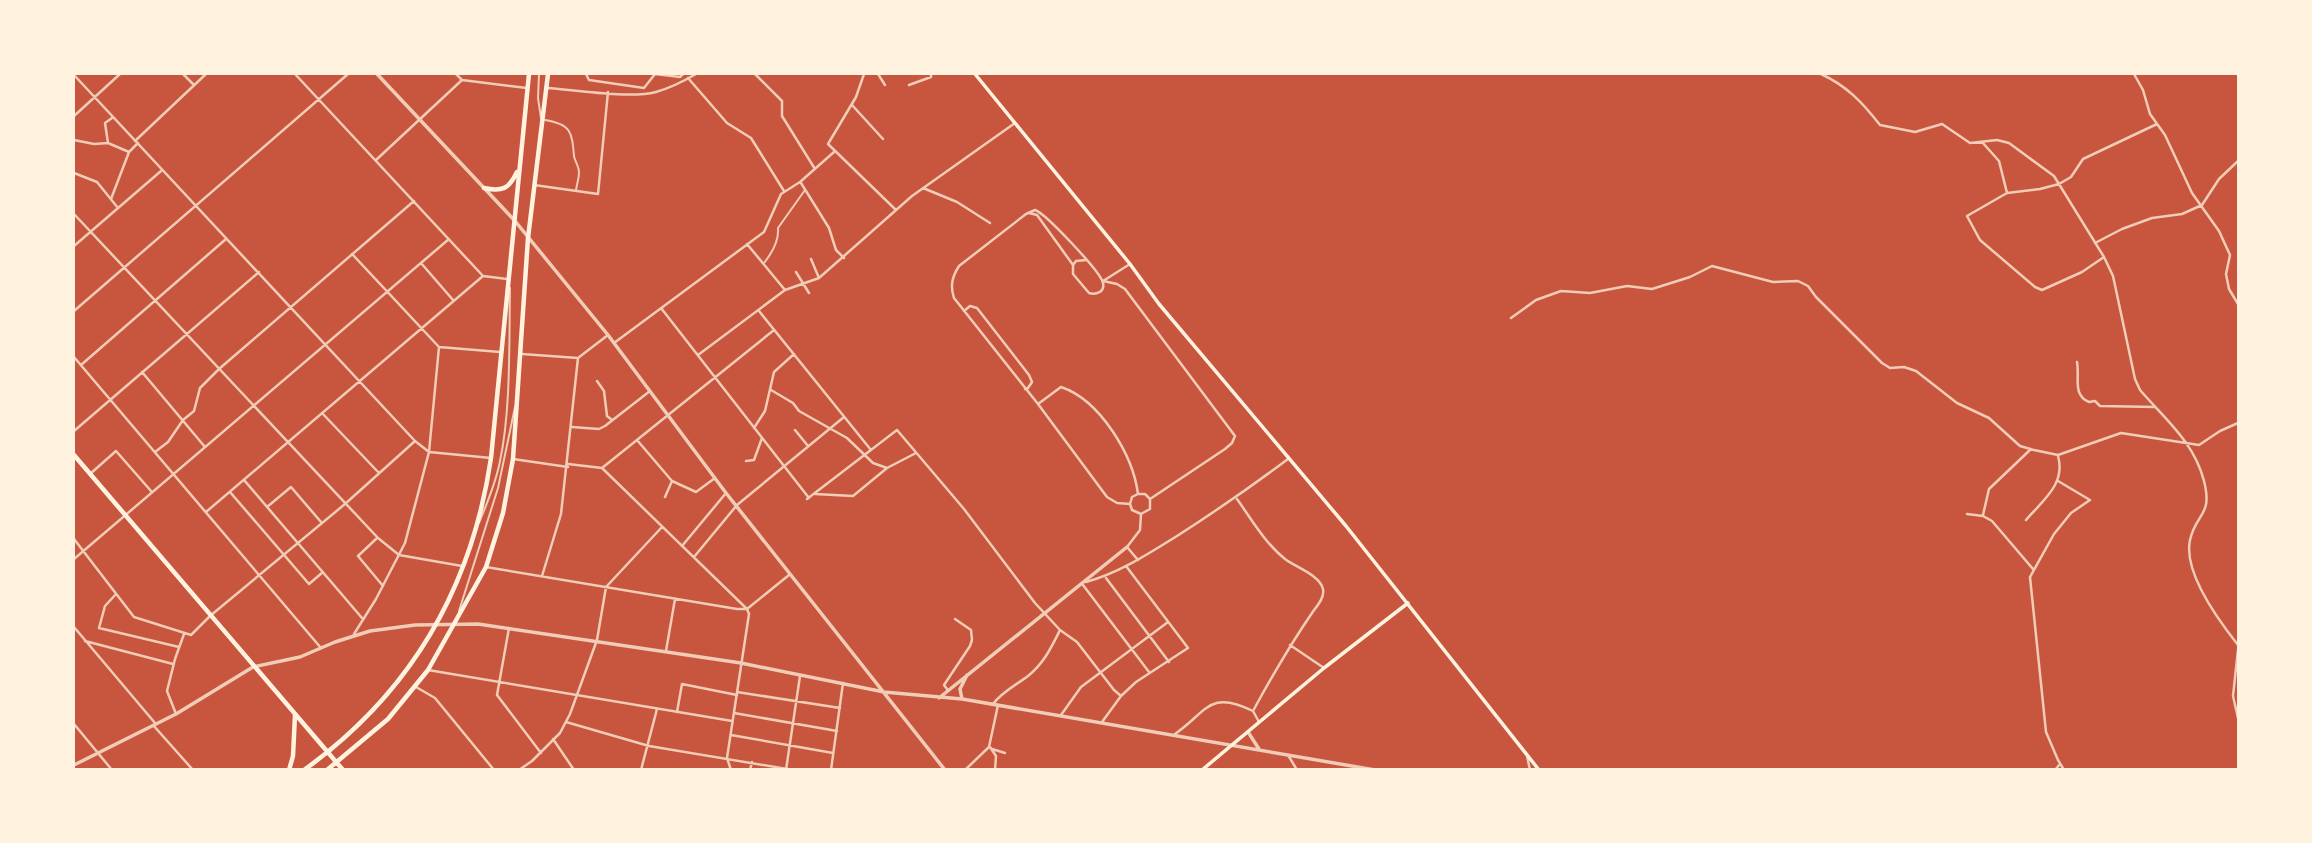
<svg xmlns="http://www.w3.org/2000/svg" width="2312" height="843" font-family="Manrope,sans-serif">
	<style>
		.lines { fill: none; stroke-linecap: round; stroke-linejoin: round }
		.service { stroke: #f1ccb7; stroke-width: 2 }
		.minor { stroke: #f1ccb7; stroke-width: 2.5 }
		.tertiary { stroke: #f1ccb7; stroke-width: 3.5 }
		.secondary { stroke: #fff3e0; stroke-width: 3.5 }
		.primary { stroke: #fff3e0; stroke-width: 4.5 }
	</style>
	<rect width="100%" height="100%" fill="#c8553d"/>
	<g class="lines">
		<!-- service -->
		<path class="service" d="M539,74L538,98L541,118
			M545,120C571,124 572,132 574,156C575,162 579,166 579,172C579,178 577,184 576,190
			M764,263C772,253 779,241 778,228L805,190
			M479,523C487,503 496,483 500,461C511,410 509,341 510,288
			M459,611L498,488L515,407"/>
		<!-- minor -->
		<path class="minor" d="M183,74L194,85
			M295,74L483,276L507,279
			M456,74L462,80L527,88
			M586,74L589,80L644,88L655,74
			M655,74L680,77L683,74
			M755,74L782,101V116L815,169
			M864,74L856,97L828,144L896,210
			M878,74L885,85
			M1821,74C1847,86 1862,102 1880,125L1915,132L1942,124L1970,143L1997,140L2009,143L2054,176L2104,257L2113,276L2135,379L2140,390C2165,419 2194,442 2204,481C2213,516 2196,513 2190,540C2183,572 2219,621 2238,645
			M2134,74L2143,90L2150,114L2165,135L2192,193L2219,231L2230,255L2226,274L2229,289L2238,304
			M74,75L415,441L429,452L491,458
			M688,78L727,123L751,138L784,191
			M909,85L931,77V74
			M547,88C575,90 630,99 656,92C670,88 684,81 696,74
			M852,105L883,139
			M74,116L120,74
			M74,140L94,144L108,143L129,152
			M135,141L206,74
			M1982,142L1999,161L2007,193
			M108,143L105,123L112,118
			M376,160L462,80
			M74,173L97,182L118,208
			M801,183L829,228L836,250L844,258
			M534,185L598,194L608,92
			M923,188L957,202L990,223
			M111,199L129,152L138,143
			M1029,213L1037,215L1073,265
			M74,214L378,538L399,555L462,566
			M2095,243L2122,229L2152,218L2182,214L2202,205L2219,179L2238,161
			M747,244L785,290
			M74,246L161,171
			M352,254L439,347L500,352
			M2104,257L2082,272L2042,290L2035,287L1980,240L1967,216L2007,193L2040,189L2059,184L2071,177L2083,159L2157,124
			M811,259L819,278
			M421,263L453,300
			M796,272L809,293
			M1103,281L1117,284L1125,289L1235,436L1232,443L1225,449L1150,499
			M1103,281L1130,264
			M661,308L809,498
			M74,311L348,74
			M759,311L871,450
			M964,311L970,306L977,308L1029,375L1032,382L1028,388L1025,389
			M1511,318L1536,300L1561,291L1590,293L1627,286L1652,289L1690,277L1712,266L1773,282L1798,281L1808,286L1816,297L1882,363L1890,368L1904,367L1916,371L1957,403L1989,418L2020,446L2034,450L2058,455L2121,433L2199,445L2220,431L2238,423
			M614,343L764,232L781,194L800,182L834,152
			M522,354L578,358
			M698,355L785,290L819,278L912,196L1015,123
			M74,357L321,648
			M2077,362C2080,377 2072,395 2089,402L2095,401L2100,406L2155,407
			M81,365L226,239
			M142,372L205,447
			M597,381L604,391L607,416L612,420
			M771,390L793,403L799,411L847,438L873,463L887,468
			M1038,404L954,298C950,286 952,277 959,266L1026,214L1035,210C1045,213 1101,272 1103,283C1105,292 1096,295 1089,293L1073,274V265L1076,261L1086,260
			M322,413L379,473
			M572,427L599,429L605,426L650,391
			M754,428L765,411L774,372L794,354
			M795,430L808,446
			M74,431L259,272
			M637,440L672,481L696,492L715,478
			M155,452L168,442L183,420L194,411L200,388L219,369L414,201
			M513,459L568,467
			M746,461L754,460L762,438
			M568,464L602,468L747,609L749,614L727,758L731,770
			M602,468L774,330
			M90,474L116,451L151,491
			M244,480L362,618
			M2058,481L2090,500L2071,513L2054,534L2030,577L2046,732L2058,760L2064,770
			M230,492L309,584L323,572
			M815,494L853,496L887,468L916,453
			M1138,494H1145L1150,499
			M665,497L672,481
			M807,499L897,430L964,509L1035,603L1060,630L1077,642L1114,690L1121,696
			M1237,499C1252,520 1265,543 1285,559C1295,567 1320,575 1323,589C1325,598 1316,607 1312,613C1290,645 1271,678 1253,711L1259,722
			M1130,504L1117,503L1107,497L1038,404L1061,387C1100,400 1133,455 1138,494
			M1130,504L1132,510L1141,514
			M1130,504L1132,497L1138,494
			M267,507L291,487L321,522
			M206,512L483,276
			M1141,514L1150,509V499
			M1967,514L1983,516L1992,521L2033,569
			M1983,515L1989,489L2031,449
			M2026,520C2043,500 2066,484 2058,456
			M74,539L134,617L191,635L210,616L345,504L415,441
			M376,539L358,556L383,586
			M682,546L726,493
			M694,557L737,505L844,417
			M74,559L449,239
			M1138,560L1127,547L1140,530L1141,514
			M486,567L737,609H747L789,575
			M542,576L561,514L578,358L608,335
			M1106,578L1169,662
			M1086,582C1119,573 1148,554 1177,536C1216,511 1252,486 1288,459
			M1083,585L1149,672
			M116,594L105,606L99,628L179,647
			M74,627L155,723
			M509,628L497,695L541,753
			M354,634L376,599L405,543L429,452L439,347
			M85,641L173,664
			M1290,645L1324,668
			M2238,650L2233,696L2238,718
			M666,651L675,599
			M428,670L732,721
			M416,687L435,698L494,770
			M947,689L944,685L970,646L972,640L971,630L955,619
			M737,692L840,708
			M993,704C1002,692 1016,685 1028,676C1044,663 1051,648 1060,630
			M677,712L682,684L737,695
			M734,713L837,731
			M176,714L167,691L175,659L184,634
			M1061,715L1081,687L1168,622
			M566,722L649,746L793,770
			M1102,722L1121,696L1136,682L1188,648L1126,566
			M74,724L112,770
			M153,725L193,770
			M1175,734C1207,712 1209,689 1253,711
			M731,735L833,753
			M553,739L574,770
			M990,747L996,756L995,770
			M992,749L1005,753
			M1288,755L1297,770
			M1527,756L1530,770
			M519,770L532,761L560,733L570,714L597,640L606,587L662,527
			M641,770L657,709
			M750,770L752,762
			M786,770L800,676
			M831,770L843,683
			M965,770L989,747L998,705
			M2055,770L2060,764"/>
		<!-- tertiary -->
		<path class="tertiary" d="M377,74L515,221L608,335L726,493L945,770
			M939,698L1127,547
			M962,699L960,689L967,675
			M1248,732L1259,749
			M74,765L176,714L253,667L300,657L335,642L370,631L415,625L478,624L741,663L884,692L962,699L1375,770"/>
		<!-- secondary -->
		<path class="secondary" d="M975,74L1130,264L1159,304L1346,526L1539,770
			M1202,770L1324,668L1408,603"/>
		<!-- primary -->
		<path class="primary" d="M484,188C502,192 509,189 517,172
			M74,455L343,770
			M289,770L293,756L295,715
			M304,770C411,693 472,587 491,458L529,74
			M327,770L388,719L428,670L486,567L503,513L513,459L528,238L548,74"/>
	</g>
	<!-- border -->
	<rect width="2312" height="843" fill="none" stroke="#fff3e0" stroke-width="150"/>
</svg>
